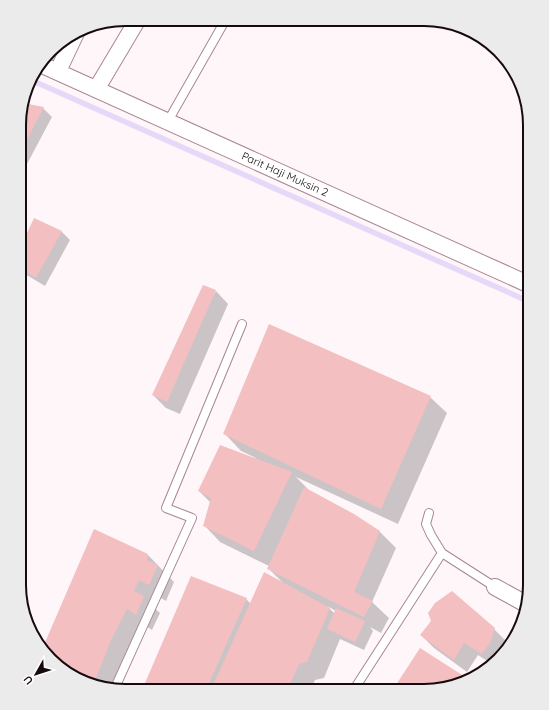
<svg xmlns="http://www.w3.org/2000/svg" width="549" height="710" font-family="Quicksand,sans-serif">
	<style>
		.shadow { fill: #0003; fill-rule: evenodd }
		.lines { fill: none; stroke-linecap: round; stroke-linejoin: round }
		.stream { stroke: #e6d8f9; stroke-width: 5.5 }
		.building { fill: #f3bfc1 }
		.lane-casing { stroke: #a98694; stroke-width: 10 }
		.street-casing { stroke: #a98694; stroke-width: 18 }
		.lane { stroke: #fff; stroke-width: 8 }
		.street { stroke: #fff; stroke-width: 16 }
		.labels { text-anchor: middle; dominant-baseline: central; stroke-width: 3.5; stroke-linejoin: round; paint-order: stroke }
		.street-label { font-size: 11px; fill: #160a0f; stroke: #fff }
		.rim { fill: none; stroke: #160a0f; stroke-width: 2 }
	</style>
	<rect width="100%" height="100%" fill="#fef6f9"/>
	<!-- shadow -->
	<path class="shadow" d="M22,104L43,108L52,117L27,164L20,162V111Z
		M35,220L62,232L70,240L45,286L20,271V250Z
		M216,291L228,304L180,414L166,408L153,395Z
		M430,397L447,413L398,524L296,477L308,489L307,490L379,531L396,548L372,602L389,618L381,633L370,627L373,631L364,650L340,639L324,678L315,680L310,691L143,690L192,577L246,599L251,604L282,582L268,568L269,566L220,542L204,525L210,502L199,491L256,458L241,451L225,434ZM327,606L336,611L335,614Z
		M148,555L174,582L166,601L156,595L151,605L160,613L152,630L143,624L112,690L66,673Z
		M494,629L507,642L505,650L490,663L478,655L467,672L434,648L421,635Z"/>
	<g class="lines">
		<!-- stream -->
		<path class="stream" d="M31,80L530,302"/>
	</g>
	<!-- building -->
	<path class="building" d="M23,103L44,107L20,153V111Z
		M34,218L62,231L36,278L20,269V248Z
		M203,285L216,290L167,402L152,395Z
		M269,324L431,396L381,509L223,434Z
		M220,445L292,472L254,551L203,526L211,498L198,491Z
		M304,487L354,514L380,531L354,592L373,601L364,617L267,569Z
		M94,529L148,554L147,560L158,565L149,585L139,580L134,591L144,596L136,615L127,609L111,640L94,683L66,673L43,647Z
		M264,572L330,608L307,662L299,664L287,691L211,690Z
		M191,576L247,598L206,690H142Z
		M452,591L495,628L491,641L482,654L464,643L454,660L420,635L431,621L428,613L435,603Z
		M336,608L365,621L355,642L327,629Z
		M420,648L470,680L424,691H392Z"/>
	<g class="lines">
		<!-- lane casing -->
		<g class="lane-casing">
			<path id="lane" d="M168,121L226,19
				M442,553L495,587
				M114,690L192,518L166,508L242,324
				M353,691L442,553L431,535L426,524L429,513"/>
		</g>
		<!-- street casing -->
		<g class="street-casing">
			<path id="street" d="M40,64L530,285
				M58,71L76,33
				M97,88L138,19
				M495,587L526,604"/>
		</g>
		<!-- lane -->
		<use href="#lane" class="lane"/>
		<!-- street -->
		<use href="#street" class="street"/>
	</g>
	<g class="labels">
		<!-- street labels -->
		<g class="street-label">
			<text transform="translate(285 174) rotate(24)">Parit Haji Muksin 2</text>
		</g>
	</g>
	<!-- crop -->
	<path d="M0 0H549V710H0ZM125 26H424A99 99 0 0 1 523 125V585A99 99 0 0 1 424 684H125A99 99 0 0 1 26 585V125A99 99 0 0 1 125 26Z" fill="#ecebec" fill-rule="evenodd"/>
	<path class="rim" d="M125 26H424A99 99 0 0 1 523 125V585A99 99 0 0 1 424 684H125A99 99 0 0 1 26 585V125A99 99 0 0 1 125 26Z"/>
	<!-- north arrow -->
	<g transform="translate(36 674) rotate(231)" stroke="#ffffff" stroke-width="3" paint-order="stroke">
	<path d="M0-3L7 15L0 10L-7 15Z" fill="#160a0f"/>
	<text y="-6" font-size="11" font-weight="bold" text-anchor="middle" fill="#160a0f">U</text>
	</g>
</svg>
